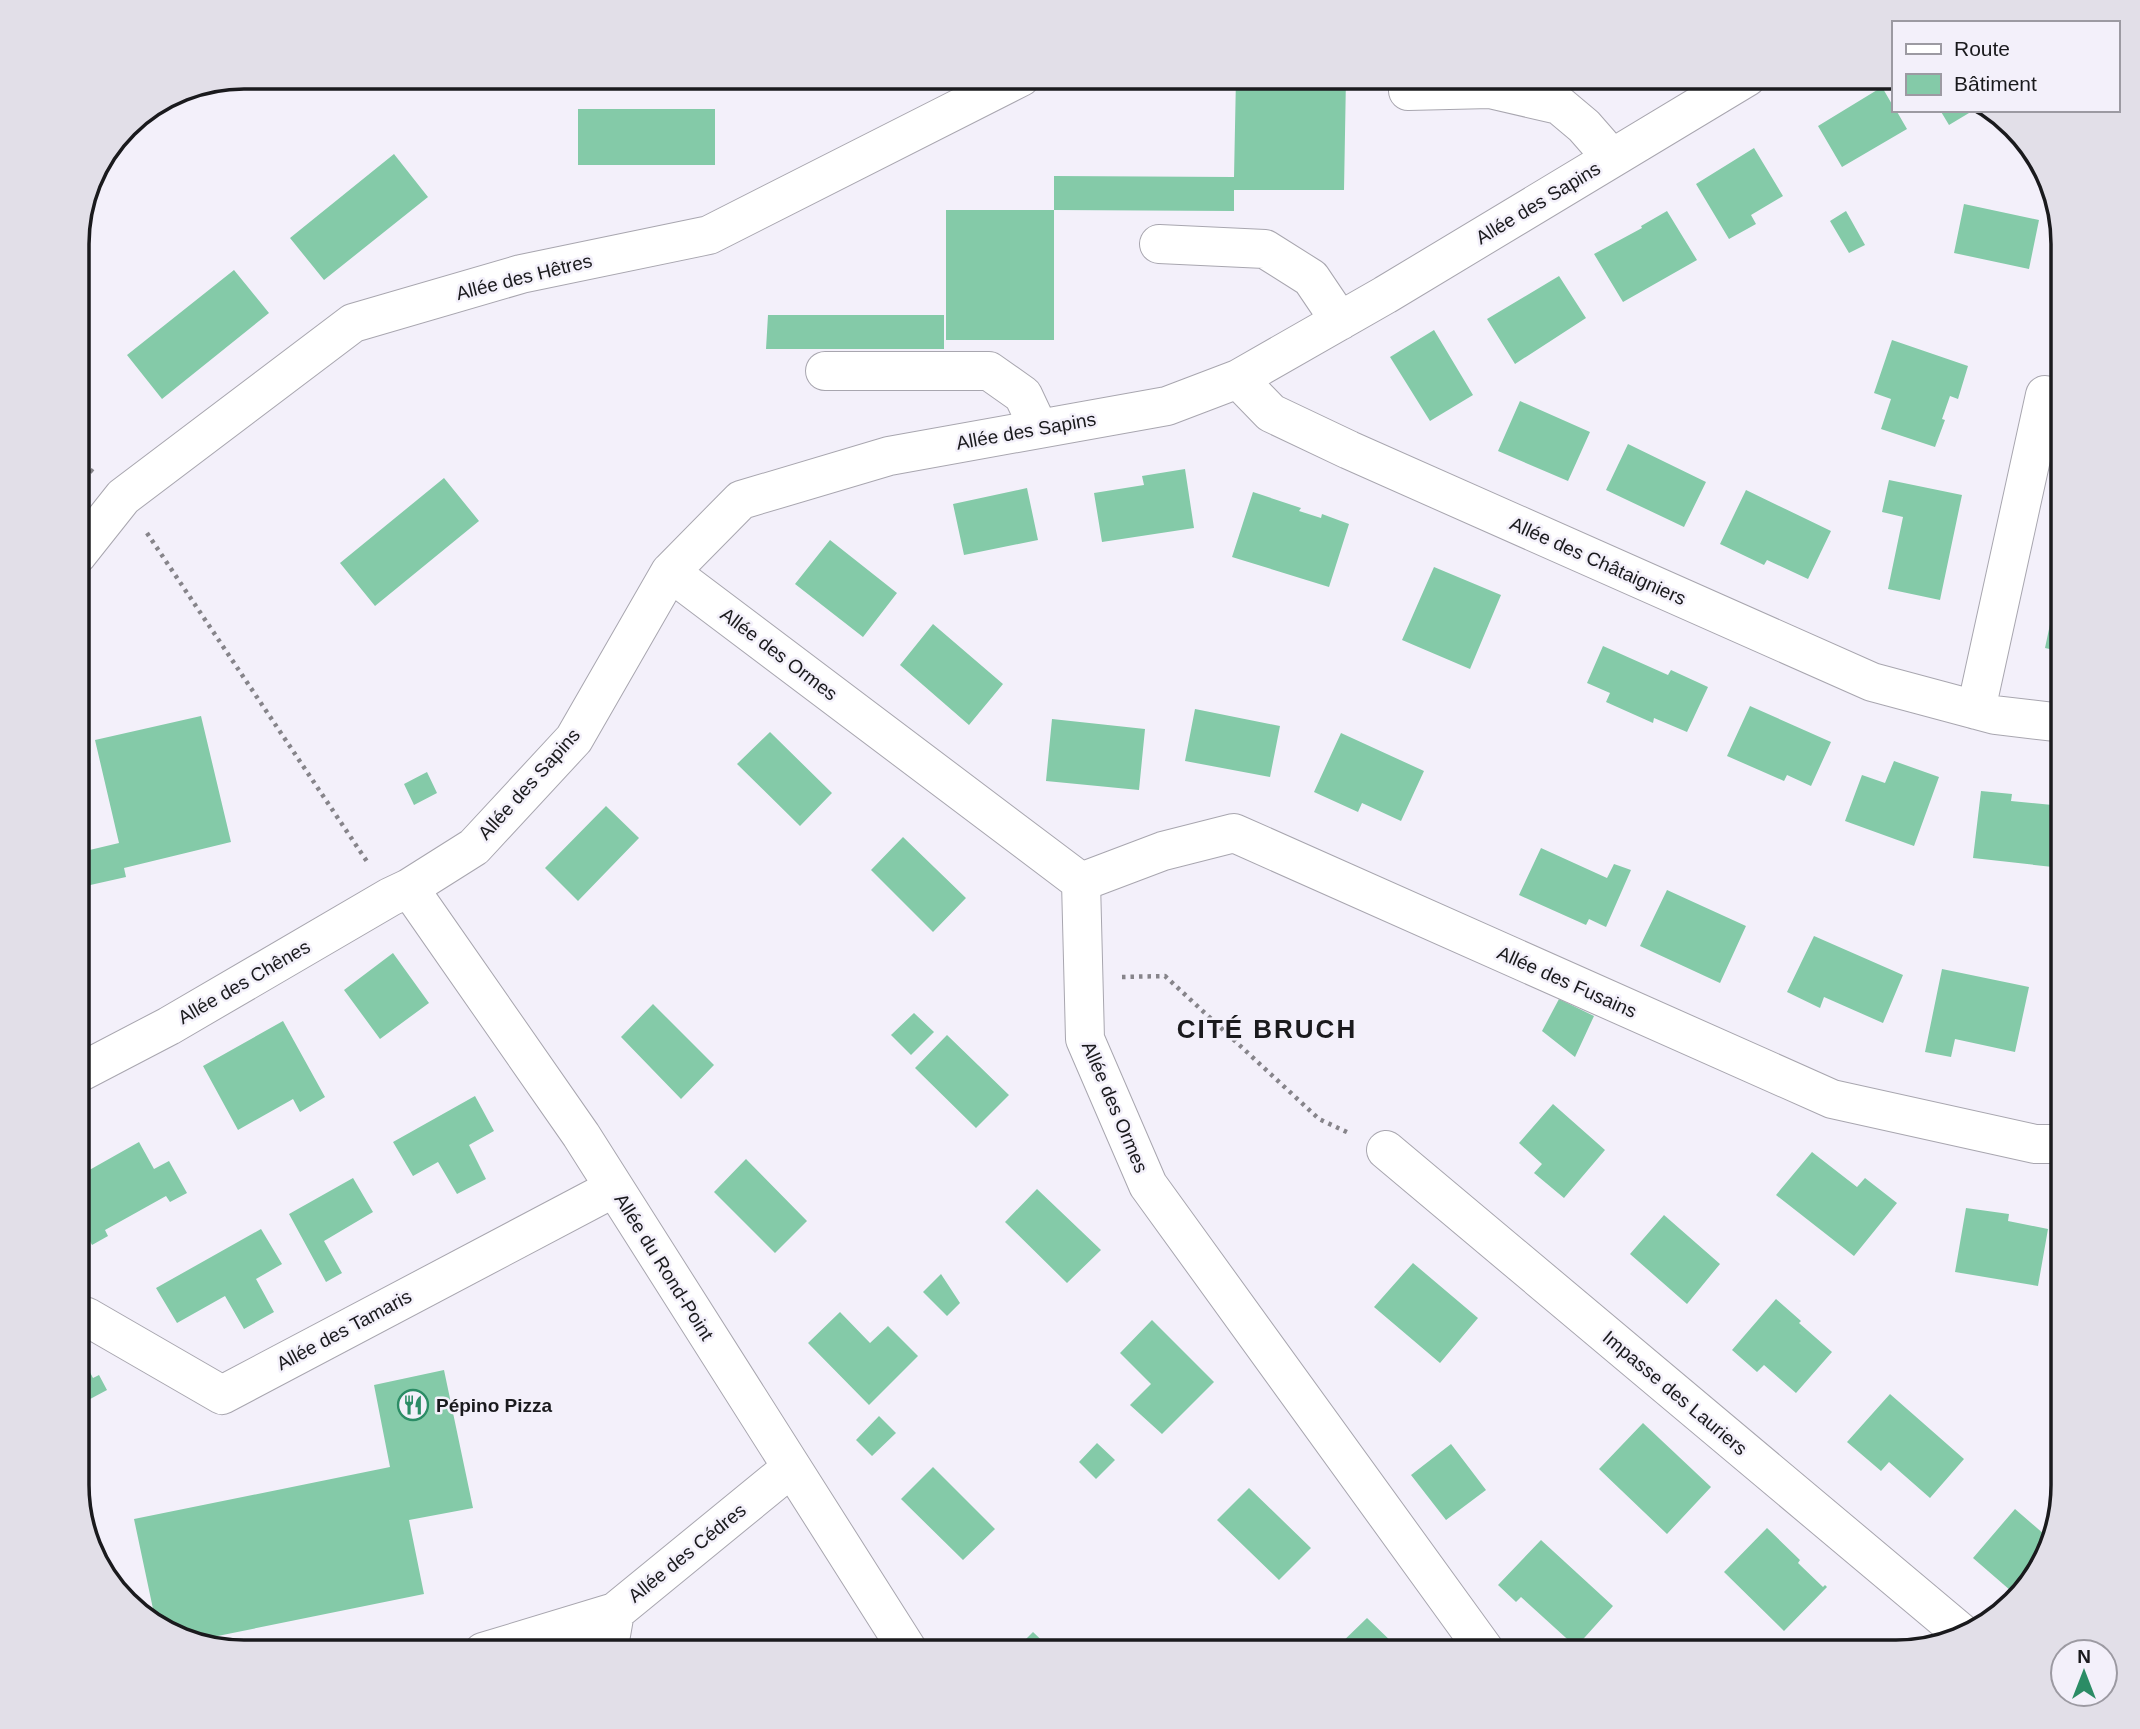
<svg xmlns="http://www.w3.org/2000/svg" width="2140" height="1729" font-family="Helvetica,sans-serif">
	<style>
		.building { fill: #84caa8 }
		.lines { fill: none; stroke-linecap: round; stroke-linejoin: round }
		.minor-casing { stroke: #a8a6af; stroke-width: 40 }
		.path { stroke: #86848a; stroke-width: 4.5; stroke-dasharray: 3.5 5; stroke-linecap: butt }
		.minor { stroke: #fff; stroke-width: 38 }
		.labels { text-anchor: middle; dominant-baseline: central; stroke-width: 5; stroke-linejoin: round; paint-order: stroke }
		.street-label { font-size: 19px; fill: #1a1a1d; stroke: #f3f0fa }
		.poi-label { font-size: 19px; font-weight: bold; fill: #1a1a1d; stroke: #f3f0fa; text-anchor: start }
		.district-label { font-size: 26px; font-weight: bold; letter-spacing: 2px; fill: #1a1a1d; stroke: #f3f0fa }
		.rim { fill: none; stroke: #1a1a1d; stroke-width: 3.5 }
	</style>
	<rect width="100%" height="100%" fill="#f3f0fa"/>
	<!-- building -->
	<path class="building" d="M773,77H910V89L773,86Z
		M1236,77H1346L1344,190H1234V211L1054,210V176L1234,177Z
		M1882,87L1893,106V110H1896L1907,129L1842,167L1818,126Z
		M578,109H715V165H578Z
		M1940,110H1974L1949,125Z
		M1754,148L1783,196L1751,215L1756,224L1729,239L1696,184Z
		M394,154L428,197L324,280L290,238Z
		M1964,204L2039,220L2029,269L1954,253Z
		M946,210H1054V340H946Z
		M1667,211L1697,260L1623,302L1594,254L1642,228L1641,226Z
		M1846,211L1865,245L1849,253L1830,221Z
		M234,270L269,313L162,399L127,355Z
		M1559,276L1586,318L1515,364L1487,319Z
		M768,315H944V349H766Z
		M1434,330L1473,395L1430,421L1390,357Z
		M1892,340L1968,366L1958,399L1950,396L1942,419L1945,420L1935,447L1881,429L1891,399L1874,393Z
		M1520,401L1590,432L1568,481L1498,451Z
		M1628,444L1706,482L1684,527L1606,490Z
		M1185,469L1194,528L1102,542L1094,493L1144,485L1142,476Z
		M444,478L479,521L375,606L340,563Z
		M1889,480L1962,495L1940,600L1888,589L1903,517L1882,512Z
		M1027,488L1038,540L964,555L953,504Z
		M1746,490L1831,531L1808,579L1767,560L1764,565L1720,544Z
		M1253,492L1301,508L1299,511L1321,518L1322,514L1349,524L1329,587L1232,557Z
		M830,540L897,593L863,637L795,584Z
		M1434,567L1501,595L1470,669L1402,640Z
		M2057,591L2063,592V652L2045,648Z
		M933,624L1003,684L969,725L900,665Z
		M1603,646L1668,675L1671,670L1708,687L1687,732L1654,718L1653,723L1606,702L1610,693L1587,683Z
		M1750,706L1831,742L1811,786L1787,775L1784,781L1727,756Z
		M1195,709L1280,726L1270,777L1185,761Z
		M201,716L231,842L124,868L126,877L77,888V853L119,843L95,740Z
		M1052,719L1145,729L1139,790L1046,781Z
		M770,732L832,793L800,826L737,764Z
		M1341,733L1424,771L1401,821L1362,803L1358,812L1314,792Z
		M1894,761L1939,777L1914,846L1845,821L1862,775L1885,783Z
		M427,772L437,793L414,805L404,784Z
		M1981,791L2012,794L2011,801L2063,806L2062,868L1973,858Z
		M606,806L639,838L578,901L545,868Z
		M903,837L966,898L933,932L871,870Z
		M1541,848L1607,878L1614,864L1631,870L1606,927L1589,919L1586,925L1519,895Z
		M1667,890L1746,926L1720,983L1640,946Z
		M1814,936L1903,975L1883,1023L1824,997L1820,1008L1787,992Z
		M393,953L429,1003L380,1039L344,990Z
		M1942,969L2029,987L2015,1052L1955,1039L1951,1057L1925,1052Z
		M1559,999L1594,1016L1575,1057L1542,1031Z
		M653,1004L714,1065L681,1099L621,1037Z
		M914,1013L934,1032L911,1055L891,1035Z
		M283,1021L325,1097L300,1112L293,1099L238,1130L203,1066Z
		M947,1035L1009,1095L976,1128L915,1068Z
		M475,1096L494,1131L469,1145L486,1179L457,1194L438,1162L413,1176L393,1142Z
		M1553,1104L1605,1150L1564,1198L1534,1173L1542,1164L1519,1143Z
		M139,1142L154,1169L169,1161L187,1193L170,1202L166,1196L105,1230L108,1236L92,1245L77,1217V1212L88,1205L77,1186V1177Z
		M1812,1152L1857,1187L1865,1178L1897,1203L1854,1256L1776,1195Z
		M746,1159L807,1221L775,1253L714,1192Z
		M353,1178L373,1212L324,1241L342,1273L326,1282L289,1214Z
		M1037,1189L1101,1250L1067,1283L1005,1222Z
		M1966,1208L2009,1214L2008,1221L2048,1229L2038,1286L1955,1272Z
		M1664,1215L1720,1264L1687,1304L1630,1254Z
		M261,1229L282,1264L256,1279L274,1312L244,1329L225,1296L177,1323L156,1288Z
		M1413,1263L1478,1318L1440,1363L1374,1307Z
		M941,1274L960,1303L947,1316L923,1292Z
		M1776,1299L1801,1321L1799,1323L1832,1352L1796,1393L1764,1365L1757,1372L1732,1350Z
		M840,1312L870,1343L888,1326L918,1356L869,1405L808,1343Z
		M1152,1320L1214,1382L1162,1434L1130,1405L1151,1384L1120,1353Z
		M77,1348L93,1378L99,1375L107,1390L77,1406Z
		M444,1370L473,1508L409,1520L424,1594L188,1642L156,1623L134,1519L390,1467L374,1385Z
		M1890,1394L1964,1459L1930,1498L1889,1462L1881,1471L1847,1442Z
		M879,1416L896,1433L872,1456L856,1440Z
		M1643,1423L1711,1487L1667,1534L1599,1469Z
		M1097,1443L1115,1460L1096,1479L1079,1462Z
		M1451,1444L1486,1490L1446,1520L1411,1475Z
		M933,1467L995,1529L963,1560L901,1499Z
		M1249,1488L1311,1548L1279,1580L1217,1520Z
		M2015,1509L2052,1541L2050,1548L2018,1597L1973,1558Z
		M1767,1528L1800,1560L1798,1563L1823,1587L1825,1585L1827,1587L1784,1631L1724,1572Z
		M1541,1540L1613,1606L1576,1647L1521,1597L1516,1602L1498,1585Z
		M1367,1618L1398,1648L1402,1652H1337L1335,1649Z
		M1033,1632L1054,1652H1013Z
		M1895,1639L1906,1650L1883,1652Z"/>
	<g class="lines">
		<!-- minor casing -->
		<g class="minor-casing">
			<path id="minor" d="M1408,91L1490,89L1559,105L1584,126L1612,158
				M1159,244L1265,249L1311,278L1340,321
				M825,371H989L1023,395L1039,429
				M1238,379L1271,413L1349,450L1872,682L1995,715L2063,723
				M77,555L123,497L353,323L521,274L709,235L1021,77
				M670,572L1081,882L1085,1039L1148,1185L1486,1652
				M1976,710L2045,395
				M1081,882L1163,851L1234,833L1832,1099L2035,1144H2063
				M409,888L581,1135L909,1652
				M77,1074L169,1026L390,897L409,888L474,847L574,739L670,572L741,500L889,456L1167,406L1238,379L1385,295L1747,77
				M1386,1150L1965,1636
				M77,1322L87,1317L222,1395L614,1188
				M483,1652L615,1612
				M608,1652L615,1612L791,1468"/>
		</g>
		<!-- path -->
		<path class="path" d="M77,459L93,472
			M147,533L368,863
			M1122,977L1165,976L1319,1119L1351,1134"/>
		<!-- minor -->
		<use href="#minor" class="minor"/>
	</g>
	<!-- icons -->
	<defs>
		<g id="restaurant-ring" transform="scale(1.575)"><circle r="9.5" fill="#f3f0fa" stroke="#2b8c65" stroke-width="1.5"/><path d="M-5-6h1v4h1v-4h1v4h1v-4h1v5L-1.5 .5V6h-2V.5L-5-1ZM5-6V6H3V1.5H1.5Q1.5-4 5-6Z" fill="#2b8c65"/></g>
	</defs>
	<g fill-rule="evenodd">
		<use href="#restaurant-ring" x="413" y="1405"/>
	</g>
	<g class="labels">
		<!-- street labels -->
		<g class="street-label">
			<text transform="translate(1538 203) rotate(-31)">Allée des Sapins</text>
			<text transform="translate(524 277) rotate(-14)">Allée des Hêtres</text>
			<text transform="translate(1026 431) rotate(-10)">Allée des Sapins</text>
			<text transform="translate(1598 561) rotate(24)">Allée des Châtaigniers</text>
			<text transform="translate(779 654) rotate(37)">Allée des Ormes</text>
			<text transform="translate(529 784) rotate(-48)">Allée des Sapins</text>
			<text transform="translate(244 982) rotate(-30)">Allée des Chênes</text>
			<text transform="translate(1567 982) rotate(24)">Allée des Fusains</text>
			<text transform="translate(1115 1107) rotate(67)">Allée des Ormes</text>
			<text transform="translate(664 1267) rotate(58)">Allée du Rond-Point</text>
			<text transform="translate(344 1330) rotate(-28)">Allée des Tamaris</text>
			<text transform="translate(1675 1393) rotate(40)">Impasse des Lauriers</text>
			<text transform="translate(687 1553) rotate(-39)">Allée des Cédres</text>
		</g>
		<!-- poi labels -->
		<g class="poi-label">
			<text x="436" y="1405">Pépino Pizza</text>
		</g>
		<!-- district labels -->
		<g class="district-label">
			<text x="1267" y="1029">CITÉ BRUCH</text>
		</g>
	</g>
	<!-- crop -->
	<path d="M0 0H2140V1729H0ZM244 89H1896A155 155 0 0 1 2051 244V1485A155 155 0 0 1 1896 1640H244A155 155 0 0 1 89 1485V244A155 155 0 0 1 244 89Z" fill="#e2dfe8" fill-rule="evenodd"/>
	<path class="rim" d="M244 89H1896A155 155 0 0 1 2051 244V1485A155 155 0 0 1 1896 1640H244A155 155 0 0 1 89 1485V244A155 155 0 0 1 244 89Z"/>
	<!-- legend -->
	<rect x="1892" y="21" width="228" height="91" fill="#f3f0fa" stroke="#9c9aa2" stroke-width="2"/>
	<rect x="1906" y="44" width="35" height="10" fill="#ffffff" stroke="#9c9aa2" stroke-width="2"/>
	<text x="1954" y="56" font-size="21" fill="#1a1a1d">Route</text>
	<rect x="1906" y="74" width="35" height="21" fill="#84caa8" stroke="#9c9aa2" stroke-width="2"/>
	<text x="1954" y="91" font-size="21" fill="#1a1a1d">Bâtiment</text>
	<!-- north arrow -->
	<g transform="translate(2084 1673)"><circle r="33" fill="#f3f0fa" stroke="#9c9aa2" stroke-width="2"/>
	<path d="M0-5L12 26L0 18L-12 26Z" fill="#2b8c65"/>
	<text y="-10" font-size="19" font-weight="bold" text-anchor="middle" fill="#1a1a1d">N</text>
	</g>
</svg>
